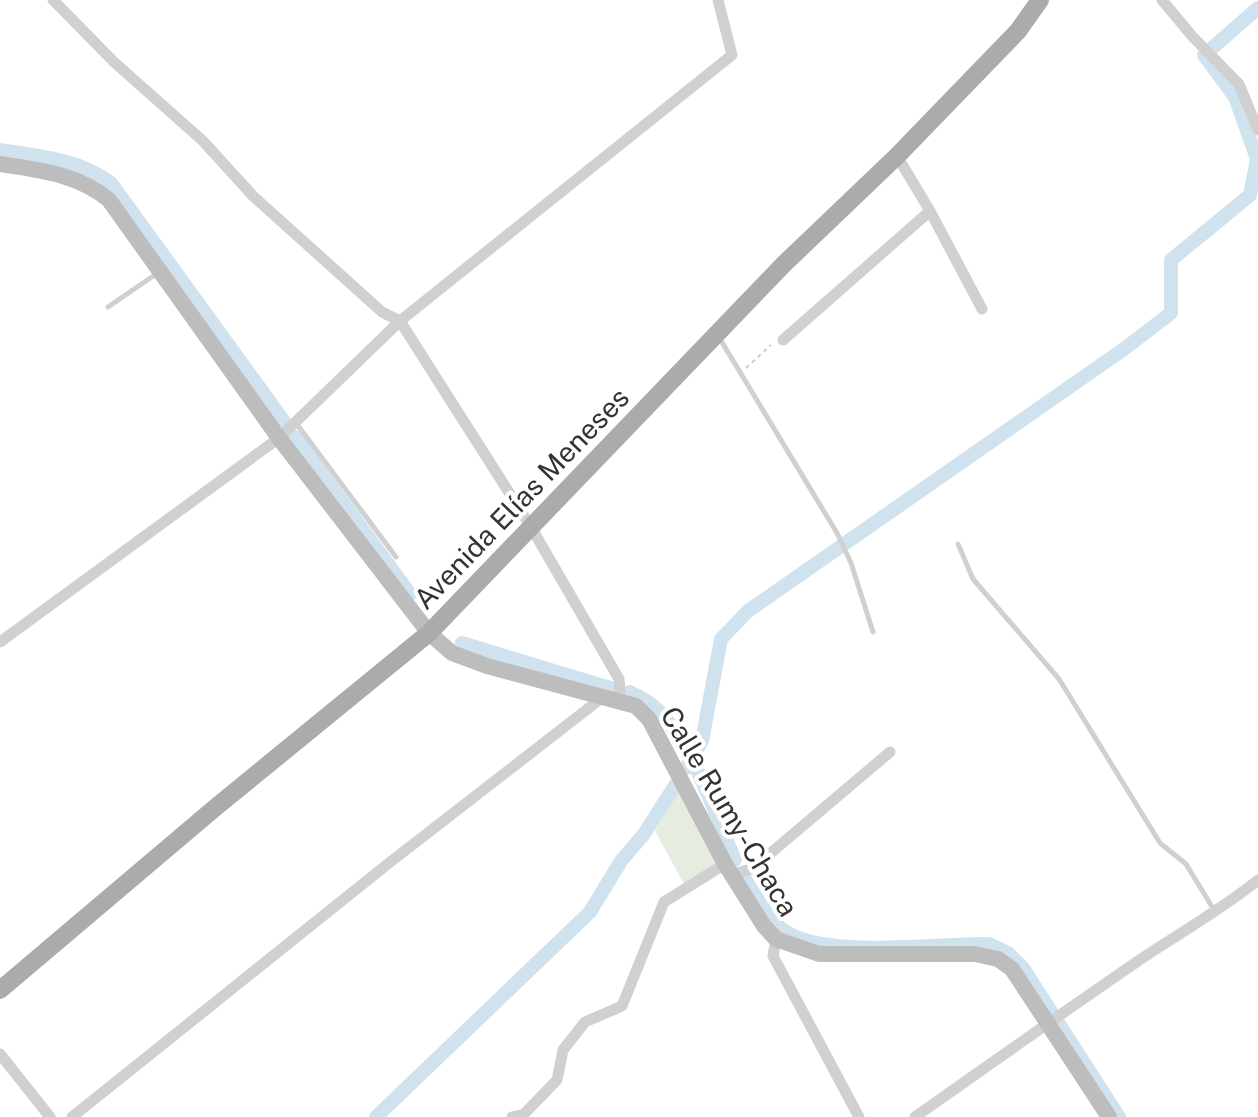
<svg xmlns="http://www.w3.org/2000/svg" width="1258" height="1117" font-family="'Public Sans',sans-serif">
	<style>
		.green { fill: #e6ecdf }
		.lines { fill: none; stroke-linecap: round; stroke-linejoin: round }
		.canal { stroke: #cfe2ee; stroke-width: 14 }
		.path { stroke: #cdcdcd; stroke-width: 2; stroke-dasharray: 4 4; stroke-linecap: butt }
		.lane { stroke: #d0d0d0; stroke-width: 5 }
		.street { stroke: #d0d0d0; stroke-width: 11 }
		.secondary { stroke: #bdbdbd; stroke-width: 16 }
		.primary { stroke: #ababab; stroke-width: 18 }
		.labels { text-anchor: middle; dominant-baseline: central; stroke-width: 8; stroke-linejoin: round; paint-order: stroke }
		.street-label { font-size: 28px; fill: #333; stroke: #fff }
	</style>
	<rect width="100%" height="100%" fill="#fff"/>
	<!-- green -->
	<path class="green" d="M679,789L718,862L684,884L655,831Z"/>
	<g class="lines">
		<!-- canal -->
		<path class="canal" d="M0,150C39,156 79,159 111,183L283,420
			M295,437L410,594
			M462,643L610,688
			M630,692C637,696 646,700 652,705C689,734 716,816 735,860
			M686,768L702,741L721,639L748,611L1124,349L1171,313V260L1250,195L1257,159L1235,97L1204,55L1258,8
			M745,879C756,896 766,916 782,929C822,960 937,943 989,944L1008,953L1023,968L1119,1117
			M376,1117L590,912L621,861L644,834L676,784"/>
		<!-- path -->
		<path class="path" d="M746,368L771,345"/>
		<!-- lane -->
		<path class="lane" d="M108,307L159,272
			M720,339L837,533L851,563L873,632
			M296,423L396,557
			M958,544L973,579L1059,679L1160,843L1186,864L1214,910"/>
		<!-- street -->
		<path class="street" d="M53,0L114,62L203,141L253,196L382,312L400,321L531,527L619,679L621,702
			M1162,0L1192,36L1239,84L1258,130
			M897,156L930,211L982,309
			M783,340L930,211
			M0,642L279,438L400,321L732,55L718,0
			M732,875L753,868L890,752
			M776,939L773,956L859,1117
			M0,1054L50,1117
			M72,1117L389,863L603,697
			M512,1117L524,1114L557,1080L563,1050L585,1022L622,1006L664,902L725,864
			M915,1117C990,1064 1065,1011 1141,959C1180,933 1222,909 1258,880"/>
		<!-- secondary -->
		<path class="secondary" d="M0,164C38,170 79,174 109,200L279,438L429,633L452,653L487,666L636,706L649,719L725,864L764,926L776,939L819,954H975L998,959L1012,969L1109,1117"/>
		<!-- primary -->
		<path class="primary" d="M0,990L216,807L429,633L784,264L897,156L1018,31L1040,0"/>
	</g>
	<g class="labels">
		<!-- street labels -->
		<g class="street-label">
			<text transform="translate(521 498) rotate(-46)">Avenida Elías Meneses</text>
			<text transform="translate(730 811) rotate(59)">Calle Rumy-Chaca</text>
		</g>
	</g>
</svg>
